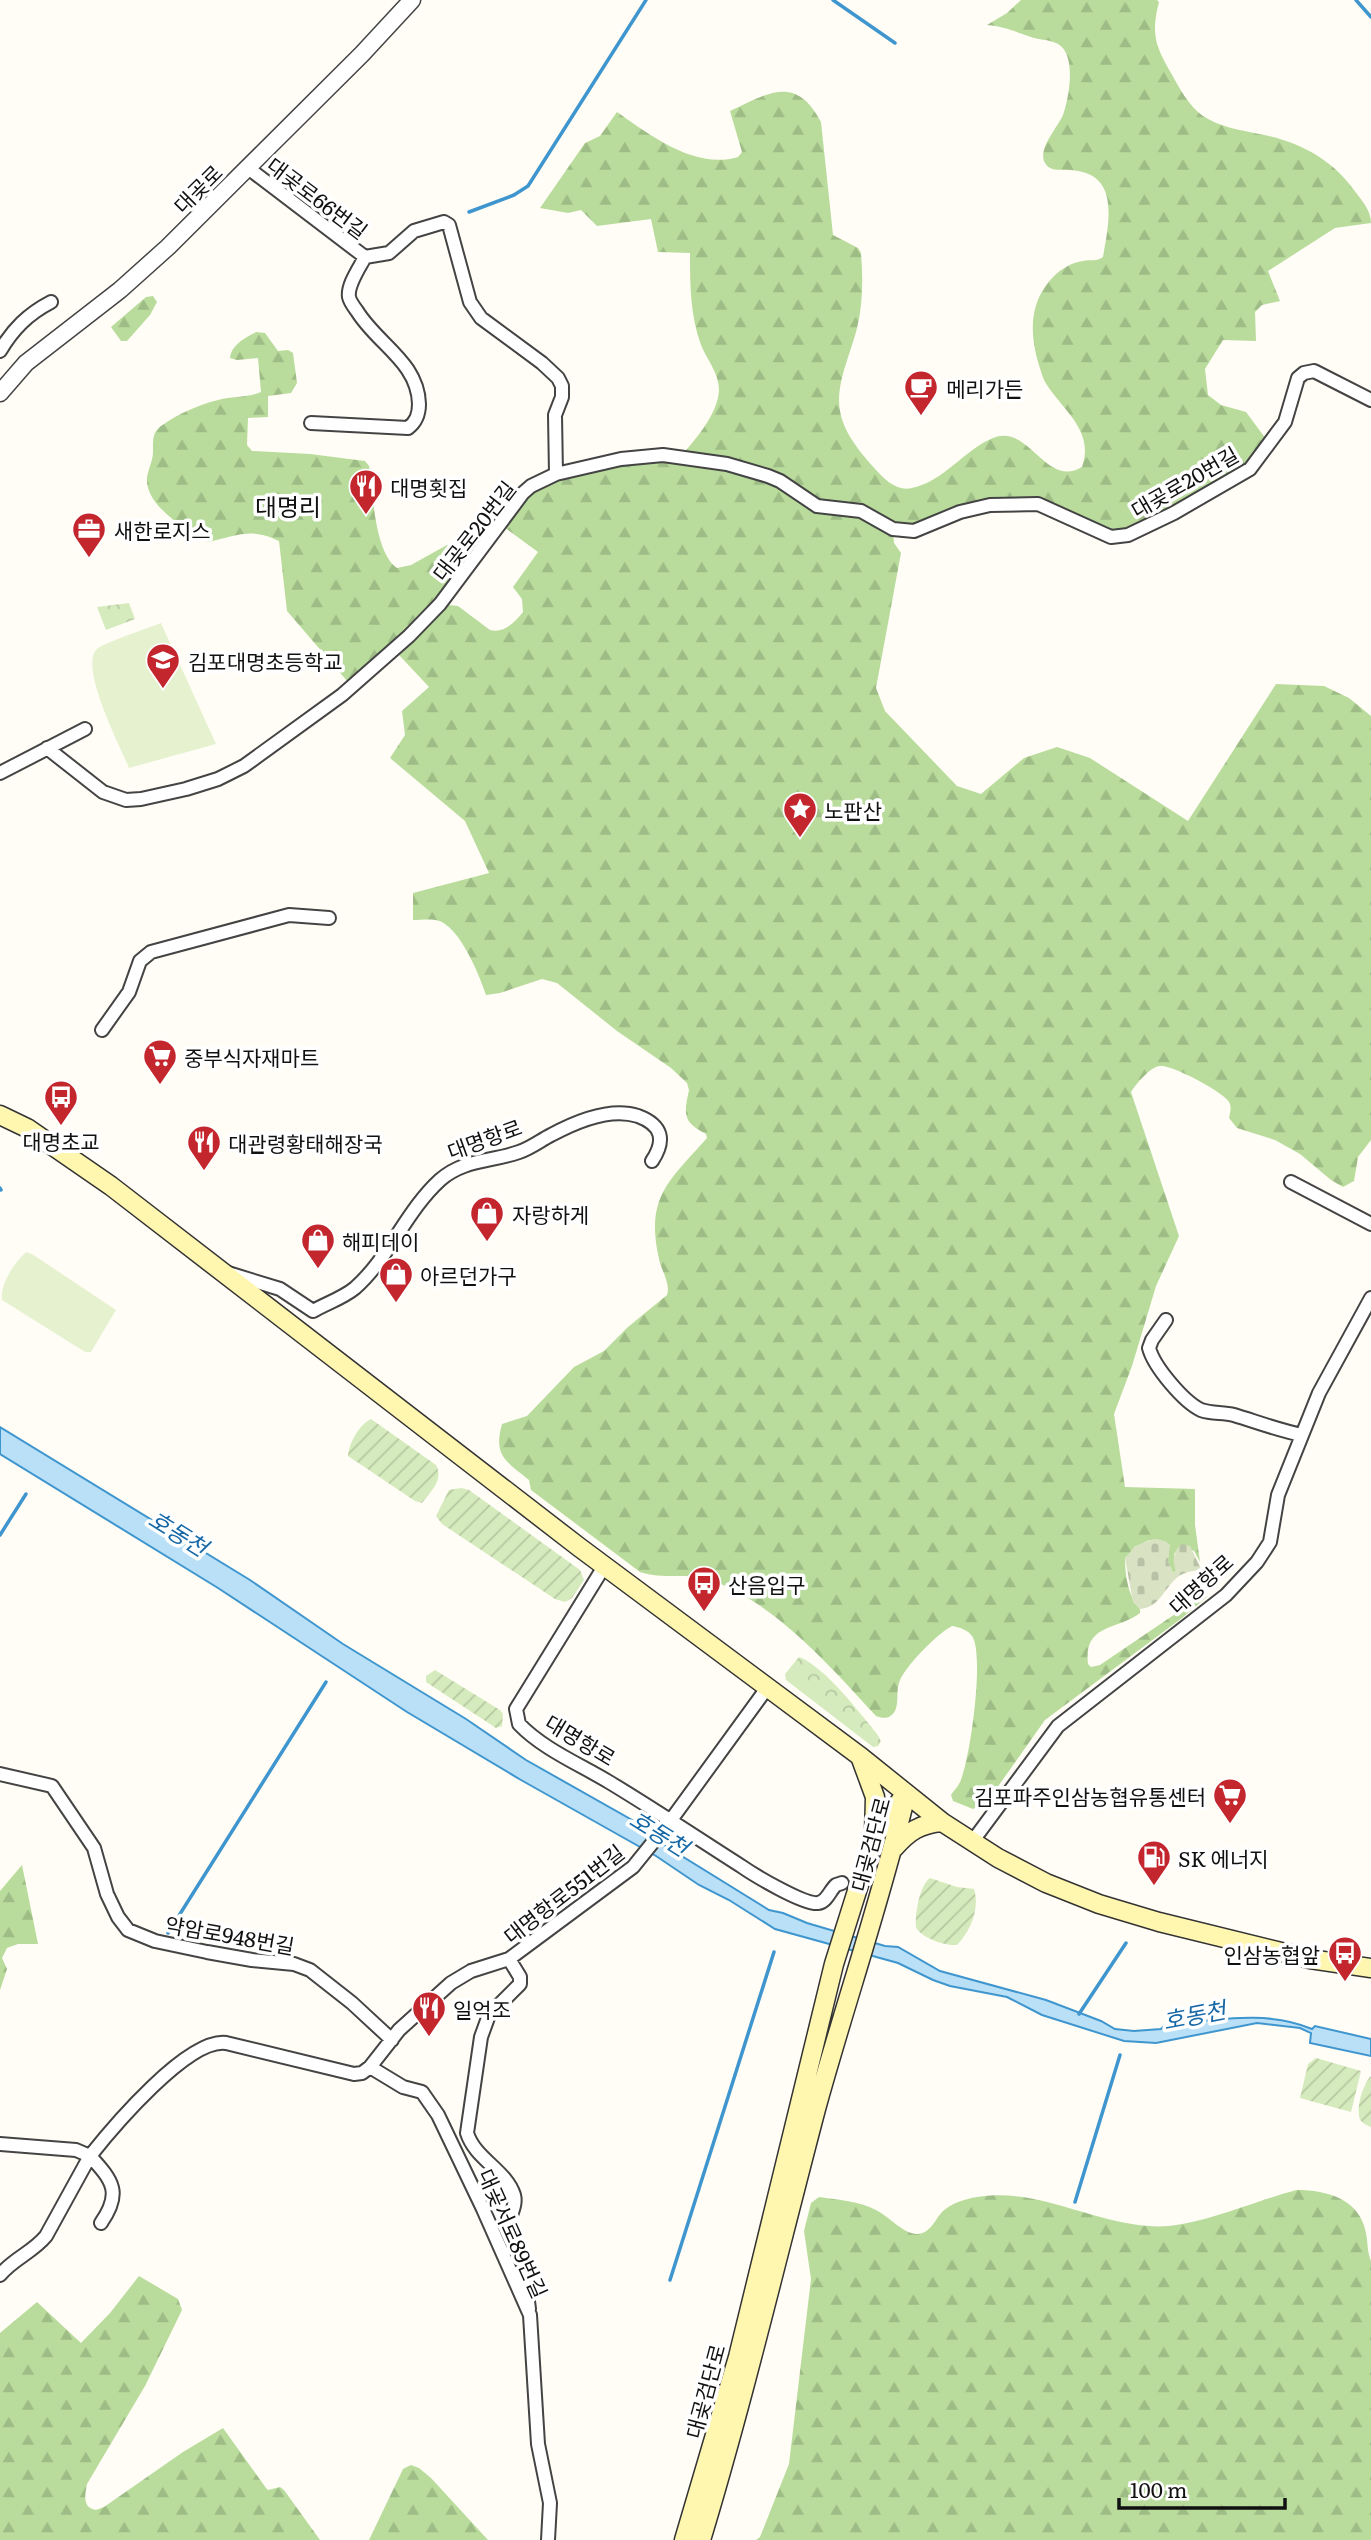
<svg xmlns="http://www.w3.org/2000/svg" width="1371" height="2540" font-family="Literata,'Noto Sans KR',serif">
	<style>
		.forest { fill: url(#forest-firs) }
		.cemetery { fill: url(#cemetery-stones) }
		.park { fill: url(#park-crowns) }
		.garden { fill: url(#garden-furrows) }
		.pitch { fill: #e6f2cf }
		.water { fill: #b9e0f7; stroke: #3f96cf; stroke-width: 2 }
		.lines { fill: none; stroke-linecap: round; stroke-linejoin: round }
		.stream { stroke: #3f96cf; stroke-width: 3.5 }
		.minor-casing { stroke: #444; stroke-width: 16 }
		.tertiary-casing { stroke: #444; stroke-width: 19 }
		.secondary-casing { stroke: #333; stroke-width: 21 }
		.minor { stroke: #fff; stroke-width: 12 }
		.tertiary { stroke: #fff; stroke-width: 16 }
		.secondary { stroke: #fff6b0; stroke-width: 18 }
		.labels { text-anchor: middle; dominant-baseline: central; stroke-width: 7; stroke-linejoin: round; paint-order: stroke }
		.street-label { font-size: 21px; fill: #111; stroke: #fff }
		.poi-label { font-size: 21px; fill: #111; stroke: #fff; text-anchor: start }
		.water-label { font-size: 23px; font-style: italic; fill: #1768a6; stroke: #fff }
		.quarter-label { font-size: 24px; fill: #111; stroke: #fff }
	</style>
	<defs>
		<pattern id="forest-firs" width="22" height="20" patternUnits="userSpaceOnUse" patternTransform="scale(1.75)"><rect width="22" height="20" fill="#b9dc9c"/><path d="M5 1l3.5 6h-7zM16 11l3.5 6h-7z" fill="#9ebc85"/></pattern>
		<pattern id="cemetery-stones" width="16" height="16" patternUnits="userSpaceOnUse" patternTransform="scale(1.75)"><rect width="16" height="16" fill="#d9e3c4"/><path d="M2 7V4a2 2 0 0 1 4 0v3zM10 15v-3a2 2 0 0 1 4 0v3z" fill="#b9c2a7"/></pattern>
		<pattern id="park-crowns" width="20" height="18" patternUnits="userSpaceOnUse" patternTransform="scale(1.75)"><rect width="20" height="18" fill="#d5ebbd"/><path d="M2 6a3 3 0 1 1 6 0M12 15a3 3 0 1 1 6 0" fill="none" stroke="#b6c8a1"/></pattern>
		<pattern id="garden-furrows" width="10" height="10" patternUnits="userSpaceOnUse" patternTransform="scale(1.75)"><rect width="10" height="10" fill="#d5ebbd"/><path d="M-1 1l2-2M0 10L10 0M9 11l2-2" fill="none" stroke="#b6c8a1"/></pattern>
	</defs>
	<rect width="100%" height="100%" fill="#fffdf5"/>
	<!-- forest -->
	<path class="forest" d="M1021,0H1157L1159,2C1151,34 1155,45 1171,73C1180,89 1188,105 1203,116C1220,127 1240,130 1259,134C1297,141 1331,158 1354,190C1362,201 1371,210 1371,223L1335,228L1268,271L1280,301L1262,305L1255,312L1256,341L1223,340L1205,369L1208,395L1221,405L1246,412L1269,443L1250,469L1217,489L1111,537L1038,504L990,505L914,531L893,530L894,543L901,553L876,688L885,711L957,786L981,794L1024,758L1057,747L1090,758L1188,821L1276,684L1324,686L1349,698L1371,716V1140L1358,1157L1354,1181L1343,1187L1331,1180L1300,1154L1275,1140L1237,1128L1229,1118C1230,1113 1232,1107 1229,1102C1224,1092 1171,1064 1160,1066C1150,1067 1136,1084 1131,1092L1179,1236L1156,1286L1132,1366L1114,1414L1125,1487L1195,1489V1525L1200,1562L1194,1551L1180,1546L1174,1554L1176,1571L1173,1573L1168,1561L1169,1545C1152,1532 1139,1545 1125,1558C1125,1574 1128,1597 1140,1609V1613C1119,1630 1083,1623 1088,1664L1091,1667L1100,1665L1181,1610L1208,1596L1182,1618L1045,1720L987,1802L973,1809L953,1801L951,1795C954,1790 958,1787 960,1782C970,1761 985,1654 972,1636C968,1630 959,1627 952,1626C938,1633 903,1668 899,1683C896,1692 899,1703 895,1711C890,1719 884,1719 876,1716C832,1668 773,1601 710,1580C688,1572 663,1580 640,1572L531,1490L529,1480C506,1461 493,1456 502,1424L527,1416L574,1367L604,1351L628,1327L667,1295C671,1284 661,1270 659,1259C645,1197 669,1181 707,1138L706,1134C682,1122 684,1114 689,1090L687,1083L671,1068L617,1031L557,983L542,979L500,993L486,995C479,974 462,933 442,922C434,918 422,920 413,920V893L489,873L465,821L390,758L405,735L402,711L429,687L399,655L449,605L458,606L490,630C504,634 515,622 523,612L522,599L513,587L538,552L504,527C511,517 518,505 527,497C555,469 639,463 678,460C693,442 718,415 719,390C719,373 707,360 701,345C690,315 690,284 690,253L658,252L651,219L597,226L581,210L568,213L540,208L585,143L600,136L617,112C650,135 695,170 738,157L742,152L730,111C768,93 796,74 821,122L833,235L858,248L861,253C863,278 863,304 857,328C851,353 835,385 840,411C844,434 861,453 876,470C885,480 898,492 912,488C943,482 964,450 993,438C1029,423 1046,489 1082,467C1095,430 1062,410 1045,382C1042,376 1040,368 1038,362C1029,330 1030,300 1054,276C1061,269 1073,262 1083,261C1091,259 1096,262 1103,257C1109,221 1121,172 1069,170C1060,169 1050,172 1045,163C1037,149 1058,127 1063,115C1069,98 1077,55 1058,44C1049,39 1037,40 1028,36C1011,30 1005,27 987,25L1007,13Z
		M153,296L157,302L150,315L127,341H121L111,327L146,297Z
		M256,332L265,333L278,351L288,350L293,353L297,383L291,393L268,396V417L248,418L247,445L252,451L310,454L365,461L369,466C373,492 374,552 397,568L411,565L447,545L453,547L447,585L423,615L348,682L287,611L279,541C251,527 237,536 208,542C188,531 145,506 147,478C148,469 153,461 153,452C153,439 152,431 164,424C178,414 201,404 218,400C233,396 247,398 261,392L258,358L237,360L230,358C231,345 245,338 256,332Z
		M22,1865L38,1944H18L7,1948L2,1958L7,1969L0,1990V1891Z
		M1297,2190C1327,2190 1360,2199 1366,2233C1368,2243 1367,2252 1371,2261V2540H756L760,2537L789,2464L811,2279L804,2231L811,2203L819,2197C838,2200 859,2201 876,2210C890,2217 901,2232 916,2234C930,2235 935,2219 943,2211C952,2203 965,2199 977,2197C1037,2187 1090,2222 1149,2226C1193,2230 1252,2201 1297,2190Z
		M139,2276L178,2299L182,2310L145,2386L87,2484C85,2495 82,2508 96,2510L104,2507L183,2452L223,2428L266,2488L268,2490L280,2487L284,2490L320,2540H0V2333L37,2302L81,2343L110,2313Z
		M411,2465L419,2468L431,2478L488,2540H369L403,2469Z"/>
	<!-- cemetery -->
	<path class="cemetery" d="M1154,1539L1165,1541L1170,1545L1168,1561L1173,1573L1176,1571C1172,1560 1173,1551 1182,1544L1190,1546L1201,1569C1194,1571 1185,1572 1179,1576C1164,1587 1161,1607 1140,1609L1133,1602L1125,1558L1135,1546Z"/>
	<!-- park -->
	<path class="park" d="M129,603L135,619L106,630L97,607Z
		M799,1657C824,1666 860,1713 877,1734L881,1741L878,1746L873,1747L786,1680L785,1674Z"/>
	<!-- garden -->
	<path class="garden" d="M371,1419L436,1465C444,1480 431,1491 422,1503L415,1501L348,1456C349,1443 359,1425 371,1419Z
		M461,1488L469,1490L580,1570L584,1580L572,1598L565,1602L555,1599L442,1524L436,1516L449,1490Z
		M435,1670L500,1710L503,1714L502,1726L496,1728L426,1682V1676Z
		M930,1878L957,1887L974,1889C980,1909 971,1930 957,1945C944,1946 923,1938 916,1928C915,1915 919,1886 930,1878Z
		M1316,2058L1361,2071L1351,2112L1300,2098L1308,2064Z
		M1371,2076V2127C1366,2125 1359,2122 1359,2115C1357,2104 1364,2083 1371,2076Z"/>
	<!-- pitch -->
	<path class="pitch" d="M161,623L216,744L129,768C120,746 80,669 96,650C102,643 149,628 161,623Z
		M26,1252L32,1254L116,1310L91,1352H85L2,1300C0,1284 14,1263 26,1252Z"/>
	<!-- water -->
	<path class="water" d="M0,1427L250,1580L343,1644L466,1719L526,1760L648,1829L664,1845L769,1910L783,1913L807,1923L885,1946L898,1947L940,1971L1046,2000L1101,2021L1115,2029L1134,2031L1161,2029L1165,2025C1213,2021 1266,2009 1312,2029L1315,2026L1371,2039V2056L1310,2043L1311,2033L1300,2028L1257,2023L1156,2043L1124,2041L1042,2015L1007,1997L950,1986L933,1980L898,1963L775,1929L729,1900L699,1885L656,1856L521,1780L407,1712L218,1588L0,1454Z"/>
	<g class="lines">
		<!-- stream -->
		<path class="stream" d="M833,0L895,43
			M1356,0L1371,17
			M469,212L514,195L528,186L646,0
			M0,1188L1,1190
			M0,1535L26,1494
			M168,1933L326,1682
			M1079,2014L1126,1943
			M1075,2202L1120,2055
			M670,2280L774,1952"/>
		<!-- minor casing -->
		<g class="minor-casing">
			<path id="minor" d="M248,168L365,257L389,253L414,231L444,222L449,225L470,302L481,318L542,363L558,378L562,386V397L555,415L556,474
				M0,351C13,329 28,314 51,302
				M311,423L408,428C416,422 419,415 419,404C418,362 377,344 357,311C354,307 350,302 349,297C347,285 360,267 365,257
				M47,748L103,792L126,800L141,799L186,789L218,779L244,766L342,695L409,636L440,604L523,493L531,486L556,474L621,459L663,455L727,464L768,476L780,481L817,506L861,511L893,529L914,531L960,512L990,505L1038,504L1111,537L1128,535L1174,513L1250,469L1285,422L1298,378L1304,373L1314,371L1371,400
				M0,773L85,729
				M102,1030L129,992L140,961L151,952L289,915L329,918
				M1291,1182L1371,1224
				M228,1273L280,1289L313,1311C327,1303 343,1298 355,1288C389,1258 406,1211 440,1180C464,1159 491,1162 519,1152C531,1148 541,1140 551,1135C575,1122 611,1107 638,1116C662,1125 666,1140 652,1161
				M1166,1320L1152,1340L1149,1348C1154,1367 1184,1402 1201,1410C1212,1414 1223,1412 1234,1415C1257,1422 1278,1430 1302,1435
				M605,1565L521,1701L516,1709L519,1724C543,1749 579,1764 609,1782C654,1809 697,1838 741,1866C754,1875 804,1905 818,1903C827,1902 830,1890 836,1885L842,1883
				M0,1774L52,1786L94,1848L107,1894L118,1917L128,1930L155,1941L207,1952L252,1960L294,1964L310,1970L352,2003L392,2040
				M972,1842L1058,1726L1226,1595L1257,1562L1270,1542L1278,1495L1319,1393L1371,1298
				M509,1959L520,1977V1984L489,2015L481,2037L467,2133C475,2159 506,2170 514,2195C517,2206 509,2216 508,2227L522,2255L529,2309
				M370,2067L403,2087L422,2092L438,2115L483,2209L530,2315L538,2444L550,2503L548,2540
				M0,2144L76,2150L90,2156C113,2127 188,2038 226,2043L354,2074L362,2073L370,2067L399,2030L451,1983L471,1971L509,1959L633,1867L671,1820L767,1688
				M0,2275C13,2259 33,2252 46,2236L90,2156C113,2181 122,2193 101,2223"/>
		</g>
		<!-- tertiary casing -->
		<g class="tertiary-casing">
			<path id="tertiary" d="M0,393L26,363L120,290L168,247L362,54L412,0"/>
		</g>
		<!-- secondary casing -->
		<g class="secondary-casing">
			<path id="secondary" d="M0,1115L27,1128L111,1186L579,1547L861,1757L942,1822L998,1858L1046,1883L1099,1904L1159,1922L1310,1959L1371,1968
				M861,1759L875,1797L874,1837
				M894,1848C909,1831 920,1824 942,1822
				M684,2540L738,2357L834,1964L874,1837L906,1793
				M701,2540C744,2398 778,2253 816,2109C844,2007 879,1906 904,1803"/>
		</g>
		<!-- minor -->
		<use href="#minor" class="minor"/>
		<!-- tertiary -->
		<use href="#tertiary" class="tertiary"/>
		<!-- secondary -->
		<use href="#secondary" class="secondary"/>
	</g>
	<!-- icons -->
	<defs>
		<g id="cafe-pin" transform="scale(1.75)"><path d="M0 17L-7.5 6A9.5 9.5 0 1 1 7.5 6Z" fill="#c4262e" stroke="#fff"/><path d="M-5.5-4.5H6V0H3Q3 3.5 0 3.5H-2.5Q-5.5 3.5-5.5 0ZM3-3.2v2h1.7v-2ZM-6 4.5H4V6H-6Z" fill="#fff"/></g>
		<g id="restaurant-pin" transform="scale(1.75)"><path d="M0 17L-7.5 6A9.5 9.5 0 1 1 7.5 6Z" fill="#c4262e" stroke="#fff"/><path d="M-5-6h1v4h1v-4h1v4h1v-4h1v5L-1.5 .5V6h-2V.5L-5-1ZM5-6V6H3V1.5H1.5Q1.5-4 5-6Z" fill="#fff"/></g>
		<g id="office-pin" transform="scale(1.75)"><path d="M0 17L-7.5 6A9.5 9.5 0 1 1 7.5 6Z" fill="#c4262e" stroke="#fff"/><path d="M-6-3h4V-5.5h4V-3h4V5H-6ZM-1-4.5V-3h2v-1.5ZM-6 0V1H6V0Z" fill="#fff"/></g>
		<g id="school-pin" transform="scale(1.75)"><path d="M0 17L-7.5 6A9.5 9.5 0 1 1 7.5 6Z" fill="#c4262e" stroke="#fff"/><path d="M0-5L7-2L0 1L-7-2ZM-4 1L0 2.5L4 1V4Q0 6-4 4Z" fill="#fff"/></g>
		<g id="sight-pin" transform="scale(1.75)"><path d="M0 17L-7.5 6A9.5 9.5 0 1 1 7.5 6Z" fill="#c4262e" stroke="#fff"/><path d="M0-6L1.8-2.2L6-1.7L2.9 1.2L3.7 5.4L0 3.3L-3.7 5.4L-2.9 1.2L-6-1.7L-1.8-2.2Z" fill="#fff"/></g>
		<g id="supermarket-pin" transform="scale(1.75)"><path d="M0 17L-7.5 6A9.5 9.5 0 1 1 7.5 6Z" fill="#c4262e" stroke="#fff"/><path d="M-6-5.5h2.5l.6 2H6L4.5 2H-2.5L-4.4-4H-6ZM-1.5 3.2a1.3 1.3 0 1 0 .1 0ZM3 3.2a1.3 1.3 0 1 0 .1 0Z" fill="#fff"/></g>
		<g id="bus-pin" transform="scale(1.75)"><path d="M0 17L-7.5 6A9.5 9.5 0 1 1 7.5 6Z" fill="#c4262e" stroke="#fff"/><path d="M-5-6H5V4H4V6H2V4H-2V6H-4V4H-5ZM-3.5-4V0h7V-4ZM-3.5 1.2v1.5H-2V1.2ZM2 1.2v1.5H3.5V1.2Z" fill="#fff"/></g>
		<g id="shop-pin" transform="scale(1.75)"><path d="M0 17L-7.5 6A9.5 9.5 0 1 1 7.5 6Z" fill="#c4262e" stroke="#fff"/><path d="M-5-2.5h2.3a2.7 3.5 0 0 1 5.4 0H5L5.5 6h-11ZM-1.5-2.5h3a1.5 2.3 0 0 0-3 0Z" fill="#fff"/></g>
		<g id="fuel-pin" transform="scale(1.75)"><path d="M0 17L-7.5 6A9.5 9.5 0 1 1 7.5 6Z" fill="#c4262e" stroke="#fff"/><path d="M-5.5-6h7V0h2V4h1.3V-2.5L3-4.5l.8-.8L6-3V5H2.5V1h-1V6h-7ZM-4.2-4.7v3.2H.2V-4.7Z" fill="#fff"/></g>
	</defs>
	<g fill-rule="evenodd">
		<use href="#cafe-pin" x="921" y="387"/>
		<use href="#restaurant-pin" x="366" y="486"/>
		<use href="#office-pin" x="89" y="529"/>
		<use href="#school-pin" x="163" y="660"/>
		<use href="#sight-pin" x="800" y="809"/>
		<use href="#supermarket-pin" x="160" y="1056"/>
		<use href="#bus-pin" x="61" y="1097"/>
		<use href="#restaurant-pin" x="204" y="1142"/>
		<use href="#shop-pin" x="487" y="1213"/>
		<use href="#shop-pin" x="318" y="1240"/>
		<use href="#shop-pin" x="396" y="1274"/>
		<use href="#bus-pin" x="704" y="1583"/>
		<use href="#supermarket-pin" x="1230" y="1795"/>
		<use href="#fuel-pin" x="1154" y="1857"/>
		<use href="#bus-pin" x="1345" y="1953"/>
		<use href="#restaurant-pin" x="429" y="2008"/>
	</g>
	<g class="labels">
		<!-- street labels -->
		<g class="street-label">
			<text transform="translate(197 188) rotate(-45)">대곶로</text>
			<text transform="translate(318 197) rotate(37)">대곶로66번길</text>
			<text transform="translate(1184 481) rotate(-30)">대곶로20번길</text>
			<text transform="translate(473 530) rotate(-52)">대곶로20번길</text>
			<text transform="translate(484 1138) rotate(-20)">대명항로</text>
			<text transform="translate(1200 1583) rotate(-42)">대명항로</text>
			<text transform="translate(581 1739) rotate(31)">대명항로</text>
			<text transform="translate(869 1844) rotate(-75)">대곶검단로</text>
			<text transform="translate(563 1893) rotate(-38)">대명항로551번길</text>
			<text transform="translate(230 1934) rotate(10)">약암로948번길</text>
			<text transform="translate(514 2233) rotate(66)">대곶서로89번길</text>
			<text transform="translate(704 2391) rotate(-75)">대곶검단로</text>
		</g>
		<!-- poi labels -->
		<g class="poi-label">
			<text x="946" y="387">메리가든</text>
			<text x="390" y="486">대명횟집</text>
			<text x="114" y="529">새한로지스</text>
			<text x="188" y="660">김포대명초등학교</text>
			<text x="824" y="809">노판산</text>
			<text x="184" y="1056">중부식자재마트</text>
			<text x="61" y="1140" text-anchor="middle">대명초교</text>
			<text x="228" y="1142">대관령황태해장국</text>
			<text x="512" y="1213">자랑하게</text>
			<text x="342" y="1240">해피데이</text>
			<text x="420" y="1274">아르던가구</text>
			<text x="728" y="1583">산음입구</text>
			<text x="1206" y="1795" text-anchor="end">김포파주인삼농협유통센터</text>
			<text x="1178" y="1857">SK 에너지</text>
			<text x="1320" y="1953" text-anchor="end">인삼농협앞</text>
			<text x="453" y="2008">일억조</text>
		</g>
		<!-- water labels -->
		<g class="water-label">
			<text transform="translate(179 1532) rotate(32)">호동천</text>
			<text transform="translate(660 1832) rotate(32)">호동천</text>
			<text transform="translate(1194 2014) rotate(-11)">호동천</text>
		</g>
		<!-- quarter labels -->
		<g class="quarter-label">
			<text x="288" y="505">대명리</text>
		</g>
	</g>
	<!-- scale -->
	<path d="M1119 2498v10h166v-10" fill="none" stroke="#111111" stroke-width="3.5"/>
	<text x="1130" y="2498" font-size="21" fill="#111111" stroke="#ffffff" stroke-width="5" paint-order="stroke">100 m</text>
</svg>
